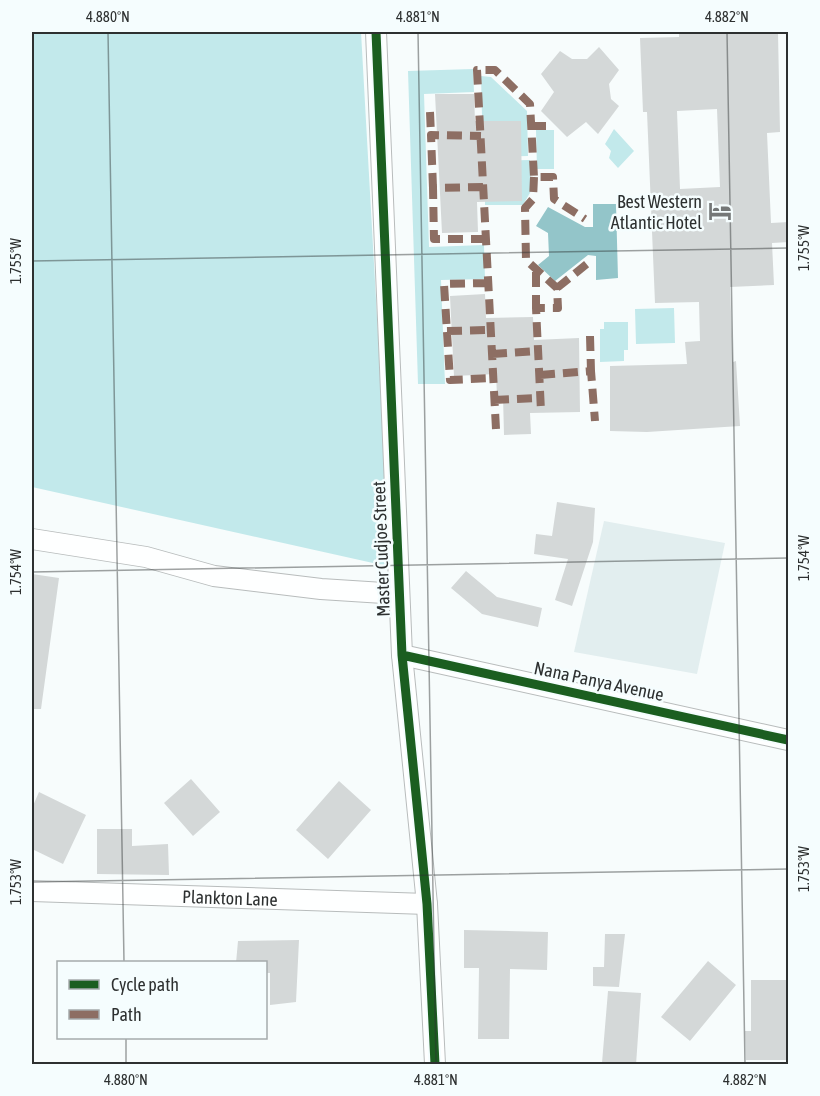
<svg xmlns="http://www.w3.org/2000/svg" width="820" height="1096" font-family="'Asap Condensed',sans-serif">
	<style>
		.built { fill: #e2eeef }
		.green { fill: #c2e9eb }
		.water { fill: #93c5c9 }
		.building { fill: #d4d8d8; fill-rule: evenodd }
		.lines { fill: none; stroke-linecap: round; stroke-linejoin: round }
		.minor-casing { stroke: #b8bcbc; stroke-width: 22 }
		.minor { stroke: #feffff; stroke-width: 20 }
		.quiet { stroke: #8d6e63; stroke-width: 8; stroke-dasharray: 15 8; stroke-linecap: butt }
		.cycleway-casing { stroke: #f5fdfe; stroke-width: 13 }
		.cycleway { stroke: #1b5e20; stroke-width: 9 }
		.ticks { fill: none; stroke: #2d3030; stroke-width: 1.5; stroke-opacity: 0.45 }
		.labels { text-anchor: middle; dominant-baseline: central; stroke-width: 5; stroke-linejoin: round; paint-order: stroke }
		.poi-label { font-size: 18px; fill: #2d3030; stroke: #f5fdfe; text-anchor: end }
		.street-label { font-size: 18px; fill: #2d3030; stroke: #f5fdfe }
		.neatline { fill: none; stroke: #2d3030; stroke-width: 2 }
		.ticks-label { font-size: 15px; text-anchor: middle; fill: #2d3030 }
	</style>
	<rect width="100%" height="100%" fill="#f7fcfc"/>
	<!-- built -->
	<path class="built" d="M604,521L725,543L697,674L574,652Z"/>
	<!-- green -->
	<path class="green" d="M32,32H361L391,567L32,487Z
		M473,69L474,92L424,94L429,247L484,245L485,279L441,280L445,384H418L408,71Z
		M481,76L491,77L527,111L528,156L483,157Z
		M614,129L634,151L618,168L609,158L611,151L605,144Z
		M536,130H554V169H537Z
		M530,160L531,191L523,205H485V161Z
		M674,308L675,343L636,344L635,309Z
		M604,322H628V350H624V361L600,362V329H604Z"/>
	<!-- water -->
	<path class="water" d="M593,204H616L618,278L596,280V256L588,255L555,281L538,265L549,256L548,233L536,226L548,207L585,227H593Z"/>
	<!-- building -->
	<path class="building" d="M679,32L778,33L780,132L767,133L771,223L789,222V242L772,243L774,285L730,287L733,362L736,361L740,426L647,432L610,431V366L687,364L685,342L700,341L699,302L655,303L647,112H643L640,38L679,37ZM717,109L720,187L680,189L677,111Z
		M599,47L619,70L609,84L611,99L619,106L598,134L586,122L567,137L541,111L554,92L541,74L560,51L572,59H587Z
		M435,94H474L475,121H521L522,201L477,202L478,232L442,233Z
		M485,294L486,318L533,317L534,340L579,338L580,412L530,413L531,434L504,435L503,396H497L496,374L454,376L450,296Z
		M557,502L595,508L593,542L572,606L555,600L568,559L534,554L536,534L552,536Z
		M466,571L497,597L542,608L538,627L482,614L451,588Z
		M32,574L59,578L41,709H32Z
		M191,779L220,812L193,836L164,803Z
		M339,781L371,810L328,859L296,830Z
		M39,792L86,815L63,864L32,849V808Z
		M97,829H132V846L168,844L169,875L97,874Z
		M464,930L548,932L547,970L510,969L509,1039H478L479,968H464Z
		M605,934H625L619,987L593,986V967H604Z
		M299,940L296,1002L270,1005V973H266V963H236L238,941Z
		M708,961L736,985L690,1041L661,1017Z
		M751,980H789V1060H746L745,1031H751Z
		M608,991L641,993L636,1065L602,1063Z"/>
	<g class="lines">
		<!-- minor casing -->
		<g class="minor-casing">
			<g id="minor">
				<path d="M376,32L402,655L427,904L435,1064"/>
				<path d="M32,539L146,557L214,576L321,589L399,594"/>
				<path d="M402,655L788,740"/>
				<path id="s1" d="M32,891L427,904"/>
			</g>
		</g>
		<!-- minor -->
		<use href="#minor" class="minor"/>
		<!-- quiet -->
		<path class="quiet" d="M430,112L431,135
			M531,126H549
			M534,177L533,199L525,208L526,260L557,288L558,308H536L541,411
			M483,187L433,188L434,239H486
			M433,188L431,135L481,136
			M536,272V308
			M488,283L444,284L450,380L493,378
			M557,288L588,263
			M447,331L490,330
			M590,336L591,371
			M492,354L538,351
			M540,375L591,371L595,421
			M494,400L540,398
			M496,429L477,70H495L530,104L534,177H553L554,199L585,219"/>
		<!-- cycleway casing -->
		<g class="cycleway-casing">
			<path id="cycleway" d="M376,32L402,655L427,904L435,1064
				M402,655L788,740"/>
		</g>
		<!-- cycleway -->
		<use href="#cycleway" class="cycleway"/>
	</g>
	<!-- ticks -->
	<path class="ticks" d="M108,32L124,962M418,32L436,1064M727,32L745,1064M32,261L788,248M32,572L788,558M32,882L788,869M126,1038V1064"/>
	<!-- icons -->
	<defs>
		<g id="hotel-bare" transform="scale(1.8)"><path d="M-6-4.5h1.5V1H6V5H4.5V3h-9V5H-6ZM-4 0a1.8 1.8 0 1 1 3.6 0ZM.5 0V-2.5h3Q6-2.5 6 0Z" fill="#747777" stroke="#f5fdfe" stroke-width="2.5" paint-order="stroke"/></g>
	</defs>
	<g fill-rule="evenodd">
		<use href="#hotel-bare" x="720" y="211"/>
	</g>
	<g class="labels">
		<!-- poi labels -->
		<g class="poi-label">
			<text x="702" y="201">Best Western<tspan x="702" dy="21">Atlantic Hotel</tspan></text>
		</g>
		<!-- street labels -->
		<g class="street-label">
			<text transform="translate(381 549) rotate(-92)">Master Cudjoe Street</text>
			<text transform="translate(599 681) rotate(12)">Nana Panya Avenue</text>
			<text stroke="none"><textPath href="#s1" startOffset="198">Plankton Lane</textPath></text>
		</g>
	</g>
	<!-- border -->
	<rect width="820" height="1096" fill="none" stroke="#f5fdfe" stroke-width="66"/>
	<!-- legend -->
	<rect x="57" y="961" width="210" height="78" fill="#f5fdfe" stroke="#a5abac" stroke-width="1.5"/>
	<rect x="69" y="980" width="30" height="9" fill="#1b5e20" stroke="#a5abac" stroke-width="1.5"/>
	<text x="111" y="991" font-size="18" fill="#2d3030">Cycle path</text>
	<rect x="69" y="1010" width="30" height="9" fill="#8d6e63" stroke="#a5abac" stroke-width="1.5"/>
	<text x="111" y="1021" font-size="18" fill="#2d3030">Path</text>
	<rect x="33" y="33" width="754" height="1030" class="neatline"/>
	<g class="ticks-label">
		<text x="108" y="22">4.880°N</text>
		<text x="418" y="22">4.881°N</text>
		<text x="727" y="22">4.882°N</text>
		<text transform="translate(804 248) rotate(-90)" y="5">1.755°W</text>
		<text transform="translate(16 261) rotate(-90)" y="5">1.755°W</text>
		<text transform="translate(804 558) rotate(-90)" y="5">1.754°W</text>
		<text transform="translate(16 572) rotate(-90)" y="5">1.754°W</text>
		<text transform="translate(804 869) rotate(-90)" y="5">1.753°W</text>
		<text transform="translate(16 882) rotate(-90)" y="5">1.753°W</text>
		<text x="126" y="1085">4.880°N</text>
		<text x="436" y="1085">4.881°N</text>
		<text x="745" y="1085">4.882°N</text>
	</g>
</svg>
